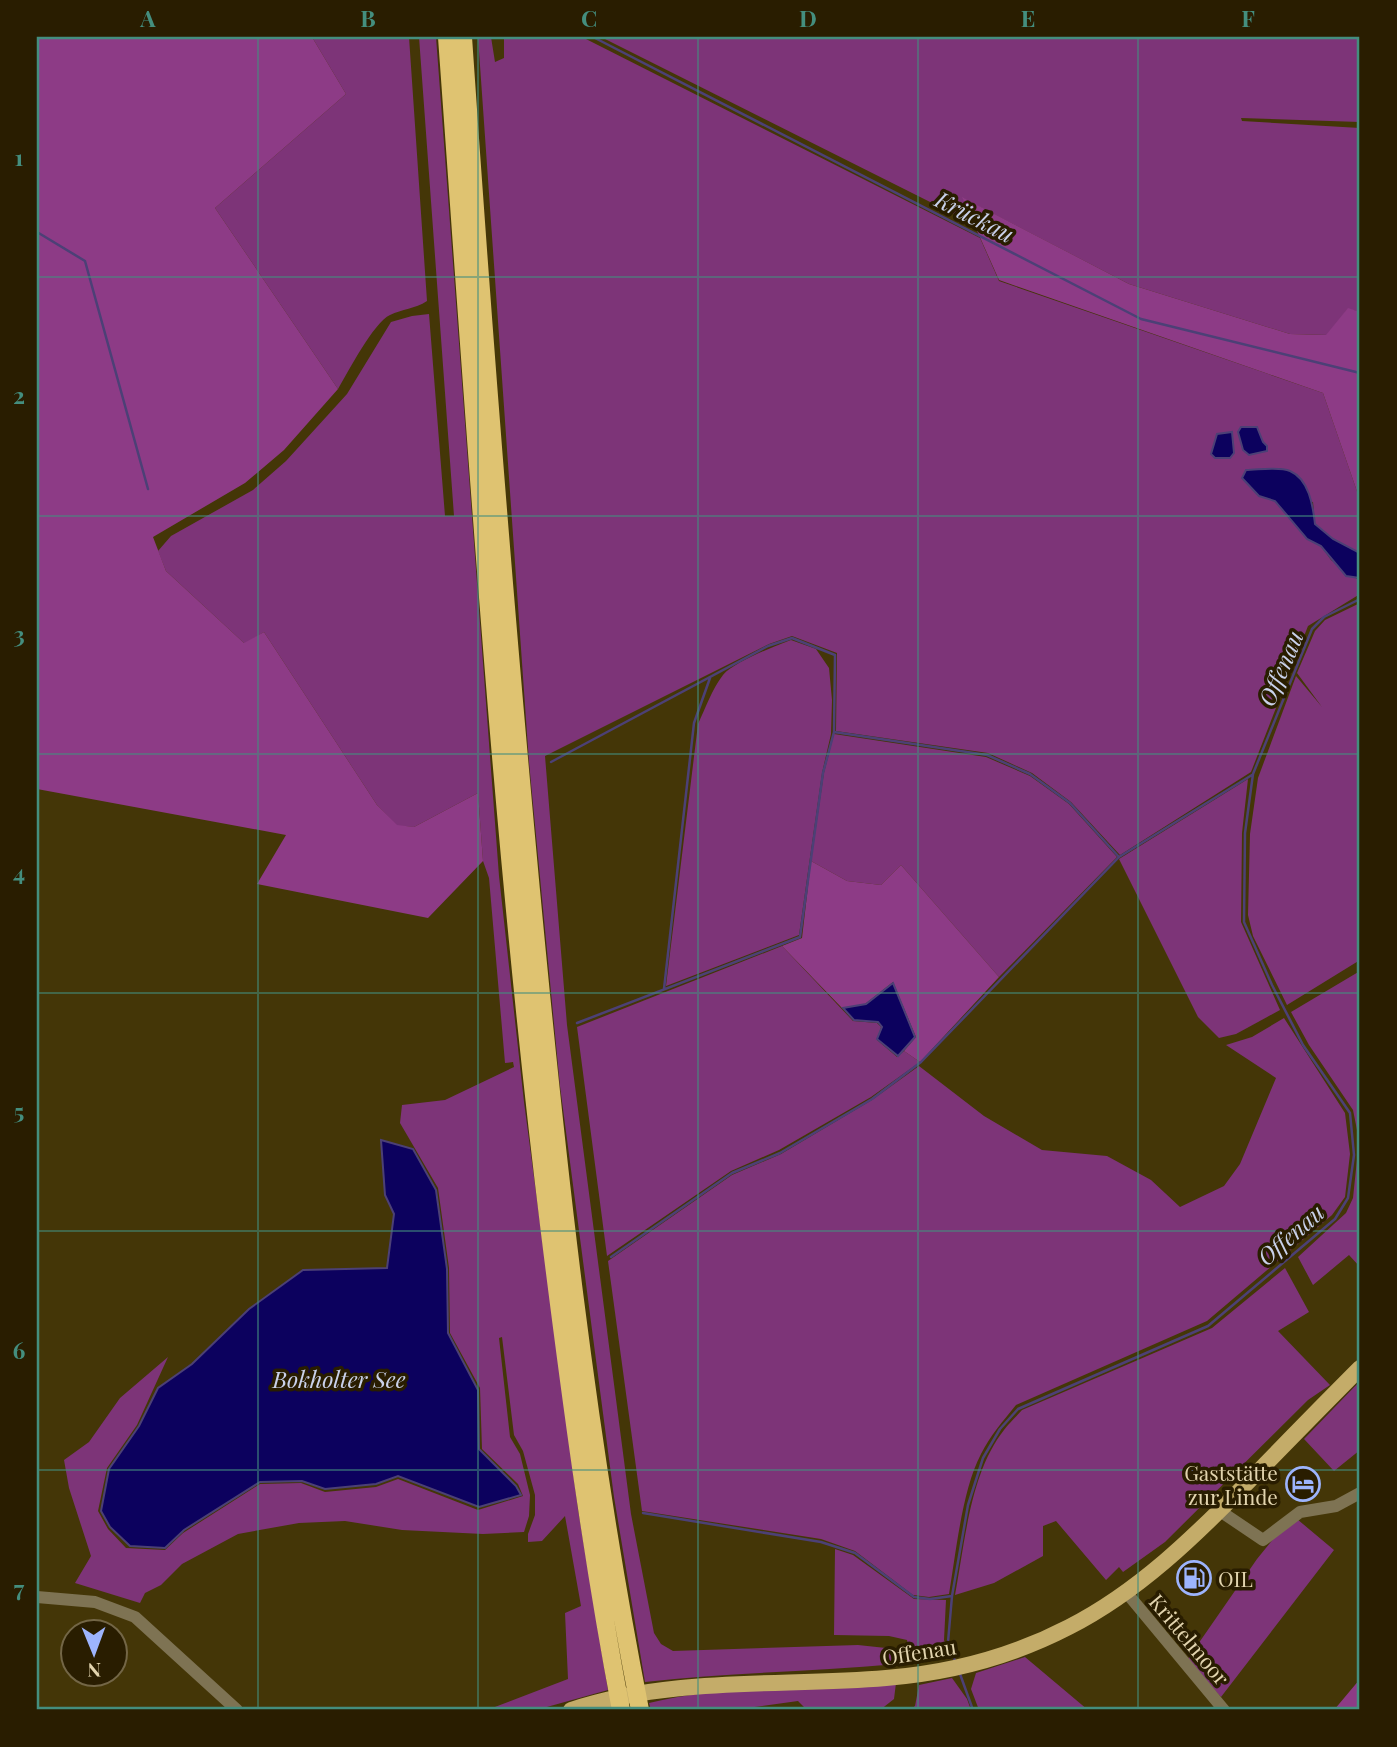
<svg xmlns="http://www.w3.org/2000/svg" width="1397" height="1747" font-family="'Playfair Display',serif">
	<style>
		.green { fill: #7d3478 }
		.forest { fill: #8d3b86 }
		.water { fill: #0c015e; stroke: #4c4076; stroke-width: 2 }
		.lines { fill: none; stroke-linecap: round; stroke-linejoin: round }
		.stream { stroke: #4c4076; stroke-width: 2.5 }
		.minor { stroke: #7e7353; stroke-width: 12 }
		.major { stroke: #c4ac69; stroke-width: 16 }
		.highway { stroke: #dfc371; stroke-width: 18 }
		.grid { fill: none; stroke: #448e7e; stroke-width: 2; stroke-opacity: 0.55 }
		.labels { text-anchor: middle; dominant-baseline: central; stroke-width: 7; stroke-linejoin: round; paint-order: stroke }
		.poi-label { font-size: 21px; fill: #e2d4ae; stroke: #291d00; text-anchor: end }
		.street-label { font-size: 21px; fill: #e2d4ae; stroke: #291d00 }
		.water-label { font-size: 23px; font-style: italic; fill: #c9d1ea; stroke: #291d00 }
		.neatline { fill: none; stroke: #448e7e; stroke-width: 2.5 }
		.grid-label { font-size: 23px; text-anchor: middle; font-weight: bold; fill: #448e7e }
	</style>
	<rect width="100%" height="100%" fill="#443607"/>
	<!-- green -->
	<path class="green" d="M312,37H409L427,301C415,309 402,309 390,315C374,322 348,372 338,389L215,208L346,94Z
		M419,37H436L499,876L524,1102L578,1509L608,1690L536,1710H487L568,1679L565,1613L581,1606L565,1516L542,1541L528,1542V1534L535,1515V1495L523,1451L514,1435L502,1337L499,1338L510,1437L520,1454L530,1495L529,1516L524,1532L483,1534L402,1530L345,1521L299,1523L238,1534L182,1564L161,1585L145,1593L140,1603L75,1583L91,1556L69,1488L64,1460L89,1442L120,1398L168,1357L137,1425L107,1468L98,1511L108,1529L126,1548L165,1550L183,1533L260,1484L301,1483L325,1492L376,1487L398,1479L478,1510L523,1496L518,1484L482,1449L480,1388L450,1333L449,1268L438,1188L400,1123L402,1105L445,1100L514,1067L513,1062L505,1063L489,878L483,861L478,793L414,827L397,826L377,805L264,632L245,644L166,571L158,551L171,536L253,490L286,461L347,394L391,322L412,316L429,314L445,516H454Z
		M478,37H491L495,62L504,58V37H582L980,238L999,281L1323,393L1360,500V553L1332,539L1315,524L1313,502L1259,496L1275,501L1307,539L1321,546L1331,560L1357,579L1360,578V594L1308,626L1251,772L1120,855L1071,802L1032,773L988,753L836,731L837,653L792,636L769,644L545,756L567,1025L631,1514L654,1633L661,1644L673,1651L858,1645L886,1648L897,1664C813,1672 729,1672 645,1682L614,1497L560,1086L529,762Z
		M601,37H1360V122L1241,118L1242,121L1360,128V312L1348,309L1327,335L1290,334L1129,284L963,198L974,224Z
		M1360,603V960L1287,1005L1253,936L1248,915L1250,834L1258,778L1296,676L1322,707L1297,673L1315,631L1325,620Z
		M791,640L816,649L829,668L832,700L831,734L822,773L799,935L666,986L698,724C706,707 712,689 723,675C734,662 775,646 791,640Z
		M834,734L986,757L1030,776L1069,804L1117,857L999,977L901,865L881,885L847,881L811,861L824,773Z
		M1248,779L1242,833L1241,922L1280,1010L1236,1034L1219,1038L1198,1017L1119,859Z
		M782,946L853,1021L877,1023L881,1027L877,1040L897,1057L904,1051L920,1062L871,1097L779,1150L731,1171L607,1256L577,1027Z
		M1360,971V1267L1349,1255L1313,1285L1298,1257L1346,1213L1353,1198L1359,1140L1353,1110L1309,1045L1291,1012Z
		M1284,1018L1345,1113L1350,1154L1345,1197L1332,1215L1207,1321L1016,1405C1003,1421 990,1436 981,1454C962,1490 956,1553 949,1594L929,1597L913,1595L855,1551L821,1539L642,1511L608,1261L732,1175L781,1154L872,1100L919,1066L984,1116L1042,1150L1107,1156L1151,1180L1180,1207L1224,1186L1240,1164L1276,1078L1226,1045L1252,1037Z
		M1285,1268L1309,1312L1278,1331L1330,1385L1308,1400L1165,1542L1123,1572L1119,1567L1106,1580L1056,1521L1043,1526V1556L994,1583L955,1595C965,1542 970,1473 1004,1430C1009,1423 1016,1417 1022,1410L1212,1328Z
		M1360,1381V1450L1334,1471L1304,1439Z
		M1297,1519L1334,1550L1221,1697L1187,1660L1257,1559L1274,1538Z
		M835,1549L853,1555L914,1599L946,1600L944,1640L948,1655L911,1661L907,1640L889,1636L834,1635Z
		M1025,1657L1088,1710H979L971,1689L976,1673Z
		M952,1678L967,1699L971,1710H910L915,1706L919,1685Z
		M896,1683L894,1699L880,1710H807L798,1701L732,1710H651L649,1703C725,1685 818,1686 896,1683Z"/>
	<!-- forest -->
	<path class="forest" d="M37,37H312L346,94L215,208L338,389L284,450L245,483L153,537L166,571L244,643L264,632L377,805L397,825L414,827L478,793L483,861L428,918L257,884L286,835L37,789Z
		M962,197L1129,284L1290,334L1326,335L1348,308L1360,312V500L1323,393L999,280Z
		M811,861L847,881L881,885L901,865L999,977L920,1062L904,1051L916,1037L893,982L865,1004L842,1008L782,946L802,938Z
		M1360,1679V1710H1334Z"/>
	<!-- water -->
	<path class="water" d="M1241,427H1257L1263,442L1267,446V451L1249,455L1243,450L1238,432Z
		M1232,432L1234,453L1230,458H1215L1211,454L1217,434Z
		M1246,470C1258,470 1279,466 1290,471C1309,479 1313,506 1315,524L1333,539L1360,553V578L1346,576L1321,546L1307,539L1275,501L1259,496L1242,478Z
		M893,983L915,1037L898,1056L877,1039L882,1027L878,1022L854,1020L843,1008L866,1004Z
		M381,1140L413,1149L436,1190L447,1269L448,1333L478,1390L479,1449L516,1486L521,1495L479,1507L398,1476L376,1484L325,1489L302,1481L260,1482L184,1530L165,1548L130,1546L110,1527L101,1511L109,1469L139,1426L158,1388L192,1364L249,1309L303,1270L387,1268L394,1214L385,1195Z"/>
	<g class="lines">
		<!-- stream -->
		<path class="stream" d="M593,37L1141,319L1360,373
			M37,232L85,261L148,489
			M551,762L768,646L792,638L835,655L834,732L987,755L1030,774L1070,803L1119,857
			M664,989L694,723L710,678
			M577,1023L800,937L823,773L834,732
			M611,1257L732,1173L780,1153L872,1099L921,1062L1119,857L1252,775
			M643,1513L821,1542L855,1553L914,1597L930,1599L952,1596
			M955,1661L948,1642L952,1596L968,1505L983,1458L1000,1429L1018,1409L1208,1326L1335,1219L1348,1198L1354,1155L1350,1113L1303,1045L1272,985L1244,922L1245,833L1253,774L1312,629L1324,617L1360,599
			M960,1674L973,1710"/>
		<!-- minor -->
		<path class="minor" d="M1220,1511L1263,1540L1300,1512L1336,1506L1360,1493
			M1126,1592L1224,1710
			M37,1597L95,1602L135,1617L237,1710"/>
		<!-- major -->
		<path class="major" d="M571,1710C673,1676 782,1687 886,1678C949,1673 1013,1656 1069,1627C1138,1592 1195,1536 1249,1481C1286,1443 1323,1405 1360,1368"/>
		<!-- highway -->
		<path class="highway" d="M447,37C476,436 501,836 550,1233C570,1393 591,1552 621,1710
			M463,37C482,318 504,599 530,880C556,1158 586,1436 640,1710"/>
	</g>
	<!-- grid -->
	<path class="grid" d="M258,37V1710M478,37V1710M698,37V1710M918,37V1710M1138,37V1710M37,277H1360M37,516H1360M37,754H1360M37,993H1360M37,1231H1360M37,1470H1360"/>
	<!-- icons -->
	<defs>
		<g id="hotel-ring" transform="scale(1.75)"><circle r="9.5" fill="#291d00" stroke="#9db4fd" stroke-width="1.5"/><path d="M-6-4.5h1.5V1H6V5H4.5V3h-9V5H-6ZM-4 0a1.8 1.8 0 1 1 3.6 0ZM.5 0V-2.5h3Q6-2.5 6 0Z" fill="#9db4fd"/></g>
		<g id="fuel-ring" transform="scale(1.75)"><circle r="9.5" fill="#291d00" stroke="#9db4fd" stroke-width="1.5"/><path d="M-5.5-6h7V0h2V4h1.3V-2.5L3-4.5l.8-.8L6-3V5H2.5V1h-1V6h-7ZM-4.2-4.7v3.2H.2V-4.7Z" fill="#9db4fd"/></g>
	</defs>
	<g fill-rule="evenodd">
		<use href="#hotel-ring" x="1303" y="1484"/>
		<use href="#fuel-ring" x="1194" y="1578"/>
	</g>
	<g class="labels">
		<!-- poi labels -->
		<g class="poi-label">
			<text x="1278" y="1472">Gaststätte<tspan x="1278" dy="24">zur Linde</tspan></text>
			<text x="1218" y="1578" text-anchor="start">OIL</text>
		</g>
		<!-- street labels -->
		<g class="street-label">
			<text transform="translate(1190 1639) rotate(50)">Krittelmoor</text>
			<text transform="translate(919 1651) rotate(-9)">Offenau</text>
		</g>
		<!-- water labels -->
		<g class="water-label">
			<text transform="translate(975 216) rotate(27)">Krückau</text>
			<text transform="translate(1280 668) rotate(-67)">Offenau</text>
			<text transform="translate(1290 1234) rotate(-41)">Offenau</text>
			<text x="339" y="1378">Bokholter See</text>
		</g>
	</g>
	<!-- border -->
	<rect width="1397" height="1747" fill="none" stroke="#291d00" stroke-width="77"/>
	<!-- north arrow -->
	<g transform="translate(94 1653) rotate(179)"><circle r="33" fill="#291d00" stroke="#736646" stroke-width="2"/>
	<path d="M0-5L12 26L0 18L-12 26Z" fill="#9db4fd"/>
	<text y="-10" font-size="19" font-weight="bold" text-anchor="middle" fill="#e2d4ae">N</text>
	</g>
	<rect x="38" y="38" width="1320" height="1670" class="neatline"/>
	<g class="grid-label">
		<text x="148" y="27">A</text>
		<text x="368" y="27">B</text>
		<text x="589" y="27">C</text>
		<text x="808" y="27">D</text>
		<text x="1028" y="27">E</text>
		<text x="1248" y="27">F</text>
		<text x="19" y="166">1</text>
		<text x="19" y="404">2</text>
		<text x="19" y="643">3</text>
		<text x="19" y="881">4</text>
		<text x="19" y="1120">5</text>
		<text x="19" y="1359">6</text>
		<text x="19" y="1597">7</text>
	</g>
</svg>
